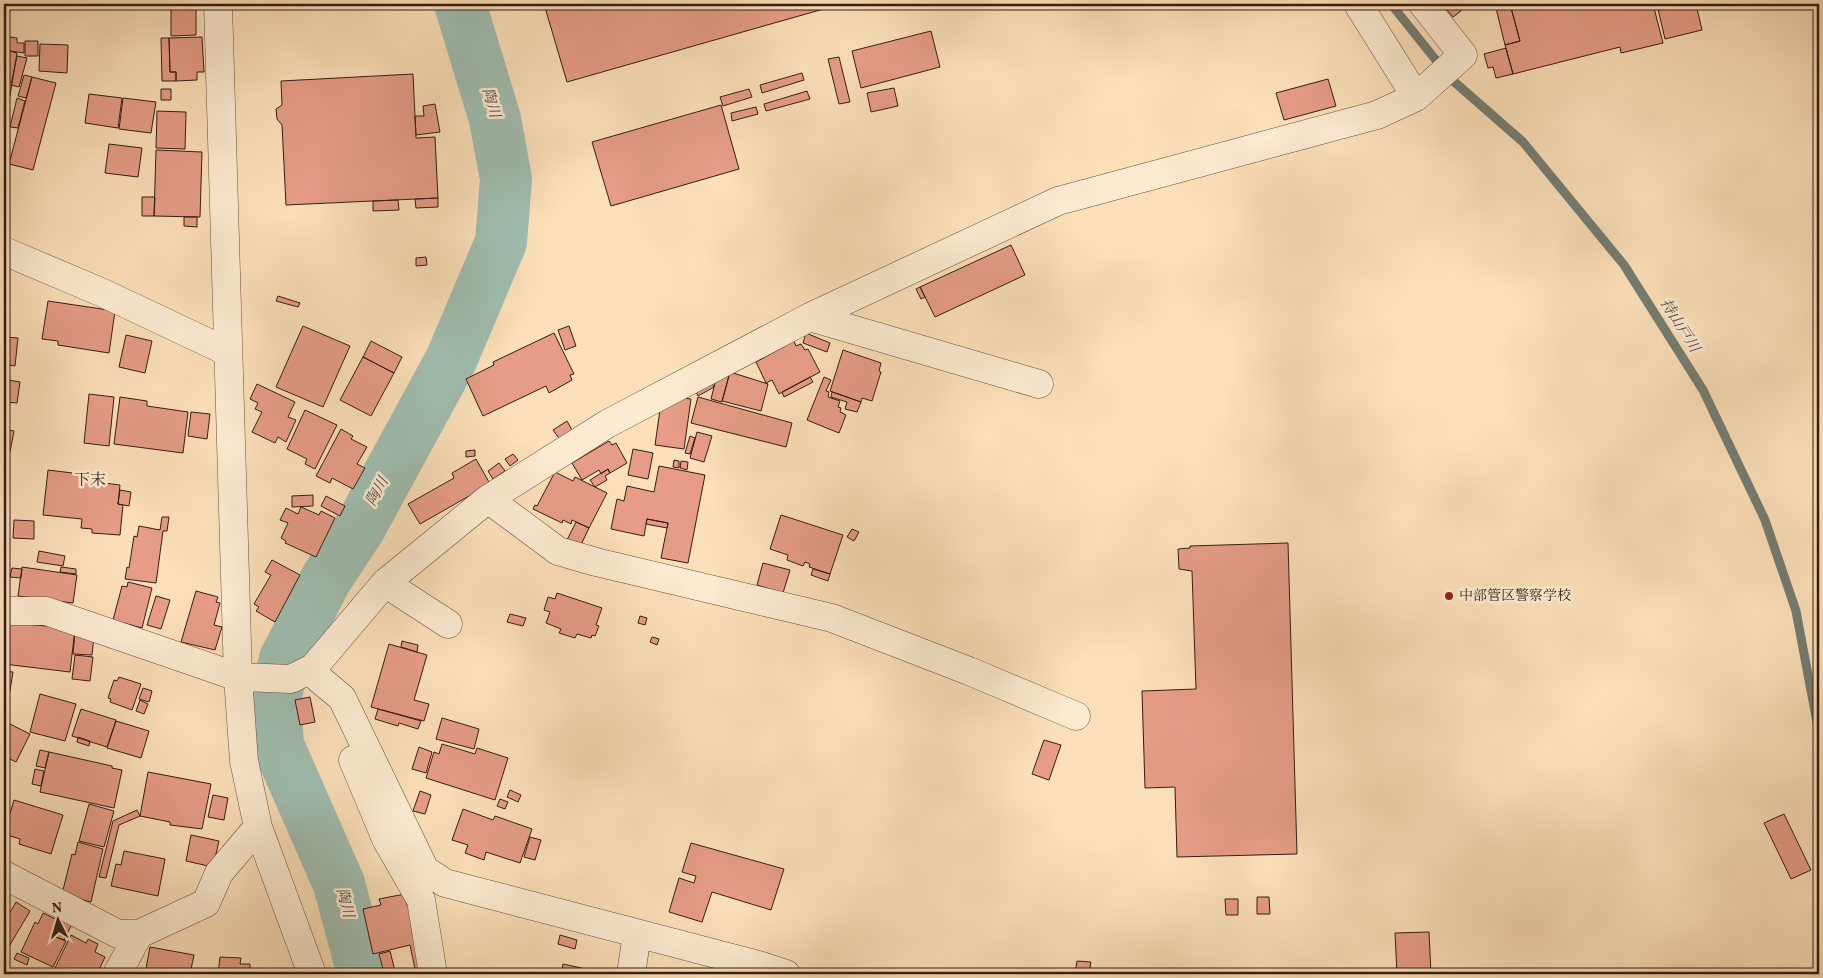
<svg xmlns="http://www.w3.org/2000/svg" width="1823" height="978" font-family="Vollkorn,'Noto Serif JP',serif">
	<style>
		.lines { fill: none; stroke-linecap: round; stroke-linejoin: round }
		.stream { stroke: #747d72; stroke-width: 9 }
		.river { stroke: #9fbdb0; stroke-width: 52 }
		.building { fill: #e69c86; stroke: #341d15 }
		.minor-casing { stroke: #664e3e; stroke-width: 29 }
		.minor { stroke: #fcead1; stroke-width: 28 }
		.poi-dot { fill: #8f2418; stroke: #fcead1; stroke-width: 2 }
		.labels { text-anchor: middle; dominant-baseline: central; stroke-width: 5; stroke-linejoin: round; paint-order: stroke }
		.poi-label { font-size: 14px; fill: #341d15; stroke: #fcead1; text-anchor: start }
		.water-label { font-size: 15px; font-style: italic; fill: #544d44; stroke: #fcead1 }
		.quarter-label { font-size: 16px; fill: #341d15; stroke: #fcead1 }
	</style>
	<rect width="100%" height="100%" fill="#fbdfb8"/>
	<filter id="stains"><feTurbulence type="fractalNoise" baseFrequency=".004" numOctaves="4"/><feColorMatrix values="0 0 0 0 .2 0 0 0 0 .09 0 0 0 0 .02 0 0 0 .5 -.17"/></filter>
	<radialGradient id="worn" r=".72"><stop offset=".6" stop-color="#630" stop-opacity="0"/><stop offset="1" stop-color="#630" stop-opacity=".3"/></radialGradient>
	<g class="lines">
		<!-- stream -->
		<path class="stream" d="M1391,4L1451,79L1523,142L1624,265L1703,390L1765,520L1796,611L1819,733"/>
		<!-- river -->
		<path class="river" d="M363,974L339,884L278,745L275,699L285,659L326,579L359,529L451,360L501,242L506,179L495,119L460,4"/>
	</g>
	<!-- building -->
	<path class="building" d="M35,4H63L62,7Z
		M544,4H841L567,82Z
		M1442,4H1455L1461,11L1453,17Z
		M1495,4H1510L1520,41L1505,45Z
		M1510,4H1653L1663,43L1621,53L1620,47L1513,74L1505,45L1520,41Z
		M1657,4H1681L1658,9Z
		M1681,4H1696L1702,30L1665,39L1658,9Z
		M171,6H196V35L171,36Z
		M931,31L940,67L861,88L852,51Z
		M4,36L17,38V43H24V53L4,50Z
		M202,37L204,72H197V80L176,81V72H170L169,38Z
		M161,38H169L170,72H176V81H162Z
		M25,41H38V56H25Z
		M40,44L68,45L67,73L39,71Z
		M1506,48L1513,74L1496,78L1493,67L1488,68L1484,54Z
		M4,50L17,53L10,96L4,94Z
		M17,56L27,58L19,87L11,85Z
		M839,57L850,102L839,104L828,59Z
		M802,73L804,80L762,93L760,85Z
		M413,74L416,138L435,137L438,198L286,205L282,125L277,119L276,109L282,105L281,81Z
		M24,75L32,77L26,98L18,96Z
		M32,77L56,83L33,170L9,164Z
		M1328,79L1336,106L1284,120L1276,93Z
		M894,88L898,106L871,112L867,93Z
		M161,89H171V100H161Z
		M749,89L752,97L723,106L720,97Z
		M807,91L810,99L766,111L764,104Z
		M89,94L122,98L118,128L85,123Z
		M17,98L25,101L18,128L10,127Z
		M123,98L156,102L151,133L119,129Z
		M435,104L440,132L416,135L415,116H424L423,106Z
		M721,105L739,169L611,206L592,142Z
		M756,107L758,114L732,121L731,113Z
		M157,111L186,112L185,149L156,148Z
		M109,144L142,148L138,177L105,173Z
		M156,150L202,152L200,217L154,216Z
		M142,197H155L154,216H142Z
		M438,198V207L416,208L415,199Z
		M398,200L399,210L373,211V201Z
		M184,217H197V227L184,226Z
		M1011,245L1025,275L935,317L920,287Z
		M426,257L427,265L416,266V258Z
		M920,287L925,297L921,299L916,289Z
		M278,296L300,303L298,307L276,301Z
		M48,301L115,311L109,353L58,345V341L42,339Z
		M303,326L350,346L323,407L276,387Z
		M569,326L576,346L565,350L558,330Z
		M554,333L574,374L570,375L572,380L549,393L546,386L483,416L466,379L494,365L493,362Z
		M806,333L830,343L827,352L803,343Z
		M126,335L152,341L145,373L119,367Z
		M4,337L18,338L15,366L8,365L6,385H4Z
		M371,341L402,357L394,373L363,357Z
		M794,341L796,346L801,344L805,350L808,349L820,372L779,394L772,380L766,383L756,362Z
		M843,350L881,363L879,371L881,372L872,401L862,398L861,402L830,391Z
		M363,357L394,373L371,416L340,400Z
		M730,372L722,402L711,399L716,379Z
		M730,372L768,384L761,411L722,401Z
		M810,377L813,382L784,397L782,392Z
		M824,377L831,380L826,391L829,392L828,397L840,401L838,407L841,408L840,412L846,415L839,433L807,420Z
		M8,380L20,382L17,403L5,402Z
		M257,384L295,402L288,417L296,420L286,442L278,437L275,443L252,432L262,412L255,409L258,403L250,399Z
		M712,384L714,387L698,396L695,390Z
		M832,392L861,402L857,412L845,409L847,402L831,397Z
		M89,394L114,397L109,446L84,443Z
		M120,397L147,401V406L188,412L183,453L114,444Z
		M698,397L792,423L786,447L691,423Z
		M683,398L691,399L684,449L655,445L660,410Z
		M305,410L337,425L315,469L305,464L307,459L287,449Z
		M191,412L210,414L207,439L188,436Z
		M567,421L572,430L559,438L553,430Z
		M4,429L14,431L10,452L4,451Z
		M341,429L353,436L351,439L367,447L357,464L365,468L353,489L332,478L330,483L316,476Z
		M697,432L712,436L704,462L690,458Z
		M690,436L695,438L690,454L685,453Z
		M609,441L612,445L616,443L627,463L610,473L608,469L601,474L599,470L582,480L572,463Z
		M633,449L653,453L648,479L628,475Z
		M475,450V456L466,457V451Z
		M4,452H7L4,483Z
		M513,454L518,460L510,466L505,459Z
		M476,459L490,484L420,524L408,504L454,478L452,473Z
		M674,460L679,461V468L673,467Z
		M681,461L688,462L687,470L680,468Z
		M499,463L505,471L493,479L488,471Z
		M659,466L705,475L688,563L661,558L668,523L647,519L644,536L611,529L617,499L624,501L627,486L654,492Z
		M608,469L610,473L605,476L607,480L595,487L590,480Z
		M48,470L97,476L96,482L120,485L118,504L123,505L120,535L92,533V529L81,528L82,519L43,515Z
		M555,472L573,481L575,477L607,493L589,528L572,520L571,524L563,520L562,523L533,509L535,505L537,506Z
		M120,490L131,492L129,506L118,504Z
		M313,495V506L292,507V496Z
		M326,496L345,506L340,516L321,506Z
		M301,507L319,515L321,511L335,518L316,557L285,543L286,541L281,538L288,523L280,520L286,508L298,514Z
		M781,515L843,535L830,574L809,567L810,564L805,562L803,566L787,560L788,555L770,549Z
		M162,517H169L167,531H163L156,583L125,579L127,567L129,568L134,536L137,537L139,526L160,530Z
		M647,519L668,523L667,528L646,524Z
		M14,520L34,521V539L13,538Z
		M576,522L589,528L578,551L565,544Z
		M852,529L859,532L854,541L847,537Z
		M1288,543L1297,854L1177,857L1175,787L1145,788L1142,691L1196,689L1192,571L1179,569L1178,549L1190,548V546Z
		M39,551L65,556L63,566L37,562Z
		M272,560L300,575L275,622L256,611L259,607L254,604L271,575L265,572Z
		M763,563L790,570L783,593L757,585Z
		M22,567L77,575L73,603L18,596Z
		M61,567L76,569V574L60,572Z
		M12,568L22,569L21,578L10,577Z
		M813,569L830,574L828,581L811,575Z
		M128,582L152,588L142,628L113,620L122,586L127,587Z
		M196,591L218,597L216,602L220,603L214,625L222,627L215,650L181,642Z
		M557,593L602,608L596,625L599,626L595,636L592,635L591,638L577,634L575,638L559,633L561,629L546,623L550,612L544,610L548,597L555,599Z
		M156,596L170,600L161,629L147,625Z
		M510,614L526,618L523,626L507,622Z
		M640,616L647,618L645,625L638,623Z
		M7,622L75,629L70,672L4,664Z
		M75,633L94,635L92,655L73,654Z
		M652,637L659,639L657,645L650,642Z
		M402,641L418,645L417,652L401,647Z
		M389,644L427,655L414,700L429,704L424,721L371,707Z
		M75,655L93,657L90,681L72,679Z
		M4,671L13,672L6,715L4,714Z
		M119,677L141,684L132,710L110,702L111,699L108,698L114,680L117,681Z
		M143,688L152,691L149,702L139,699Z
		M40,694L76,704L65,741L30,732Z
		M310,697L315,722L300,725L295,700Z
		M140,700L148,704L144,714L136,711Z
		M81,709L116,720L107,747L72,736Z
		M378,709L421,721L418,729L399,723L398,726L375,719Z
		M442,718L479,729L474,749L436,739Z
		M4,721L30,734L16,762L4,756Z
		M116,721L149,731L141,758L107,748Z
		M78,737L90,741L89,746L77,742Z
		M1044,740L1061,745L1049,780L1032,774Z
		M442,744L475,754L477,748L508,758L495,800L426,778L434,752L439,754Z
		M419,747L432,752L426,773L412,769Z
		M40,750L49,752L45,768L36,766Z
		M49,752L112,766V768L122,770L114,808L40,792Z
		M35,769L44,771L41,786L32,784Z
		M148,772L211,784L202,829L170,825V822L140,816Z
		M510,790L521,795L518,802L507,797Z
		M420,791L431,795L425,814L413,811Z
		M213,795L228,798L224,820L208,817Z
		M500,799L508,802L505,809L497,806Z
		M14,800L63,815L51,854L19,844L20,839L4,834Z
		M89,804L114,811L104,847L79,841Z
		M463,809L493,820L495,816L532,829L520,863L486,852L484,860L465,853L468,845L452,840Z
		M137,810L140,816L119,825L106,878L99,877L113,821Z
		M1784,814L1811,870L1791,879L1764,823Z
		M191,835L219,841L213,867L186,861Z
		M530,837L541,840L535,860L524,857Z
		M78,842L103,849L91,902L62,894L72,854L75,855Z
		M691,843L784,869L771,910L712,892L702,922L669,912L679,878L694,883L696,876L682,872Z
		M124,851L165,859L158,896L111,886L116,864L121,865Z
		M405,894L407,905L412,904L426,967L415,969L410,945L373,954L363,909L381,905L379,899Z
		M1257,897H1269L1270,914H1257Z
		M1225,899H1238V915H1226Z
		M16,902L30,911L7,950L4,948V923Z
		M43,913L63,923L56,937L66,941L53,967L21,952L35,922L38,924Z
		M64,917L73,922L64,940L56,937Z
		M1429,932L1431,974H1397L1395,933Z
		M71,935L86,943L88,939L98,944L95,952L105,957L97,974H68L55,968Z
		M560,935L577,940L575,949L558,944Z
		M150,947L194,955L190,974H145Z
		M390,951L395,971L384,973L379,954Z
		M17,953L29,958L27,965L14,959Z
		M220,957L241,958L240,964H250V974H218Z
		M1077,961L1091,962L1089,974H1075Z
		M563,964L609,974H561Z
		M259,969L293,971V974H258Z"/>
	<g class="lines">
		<!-- minor casing -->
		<g class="minor-casing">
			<path id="minor" d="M218,4L238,677L244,761L258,827L312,974
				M1358,4L1416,97
				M4,251L103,293L228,352
				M810,317L1039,384
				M488,499L558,551L596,562L832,618L969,671L1076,716
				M385,583L448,624
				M4,611H46L238,677L291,679L313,668L385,583L488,499L607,424L810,317L1058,201L1377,115L1416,97L1463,55L1423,4
				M318,678L342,698L425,870L445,883L762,966L786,974
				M353,760L386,839L421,900L433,974
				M4,875L118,934H139L206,903L219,873L258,827
				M117,974L139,934
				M631,974L637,934"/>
		</g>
		<!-- minor -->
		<use href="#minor" class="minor"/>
	</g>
	<!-- markers -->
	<circle class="poi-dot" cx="1449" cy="596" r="5"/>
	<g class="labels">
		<!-- poi labels -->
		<g class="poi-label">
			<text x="1459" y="596">中部管区警察学校</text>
		</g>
		<!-- water labels -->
		<g class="water-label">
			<text transform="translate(490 103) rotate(74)">陶川</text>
			<text transform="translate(1679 326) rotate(58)">持山戸川</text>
			<text transform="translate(378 492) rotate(-61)">陶川</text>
			<text transform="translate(344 903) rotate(75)">陶川</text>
		</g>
		<!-- quarter labels -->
		<g class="quarter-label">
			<text x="90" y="481">下末</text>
		</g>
	</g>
	<!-- margin -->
	<rect width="1823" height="978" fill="none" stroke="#fbdfb8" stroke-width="20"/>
	<rect x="5" y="5" width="1813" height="968" fill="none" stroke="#341d15" stroke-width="2.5"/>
	<rect x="10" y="10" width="1803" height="958" fill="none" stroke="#341d15"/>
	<!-- north arrow -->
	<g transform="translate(58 920) rotate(355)" stroke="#fcead1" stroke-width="4" paint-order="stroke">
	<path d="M0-4L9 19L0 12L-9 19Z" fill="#341d15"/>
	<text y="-8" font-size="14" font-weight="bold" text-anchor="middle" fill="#341d15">N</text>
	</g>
	<rect width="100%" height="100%" filter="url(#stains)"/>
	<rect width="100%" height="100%" fill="url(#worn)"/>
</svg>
